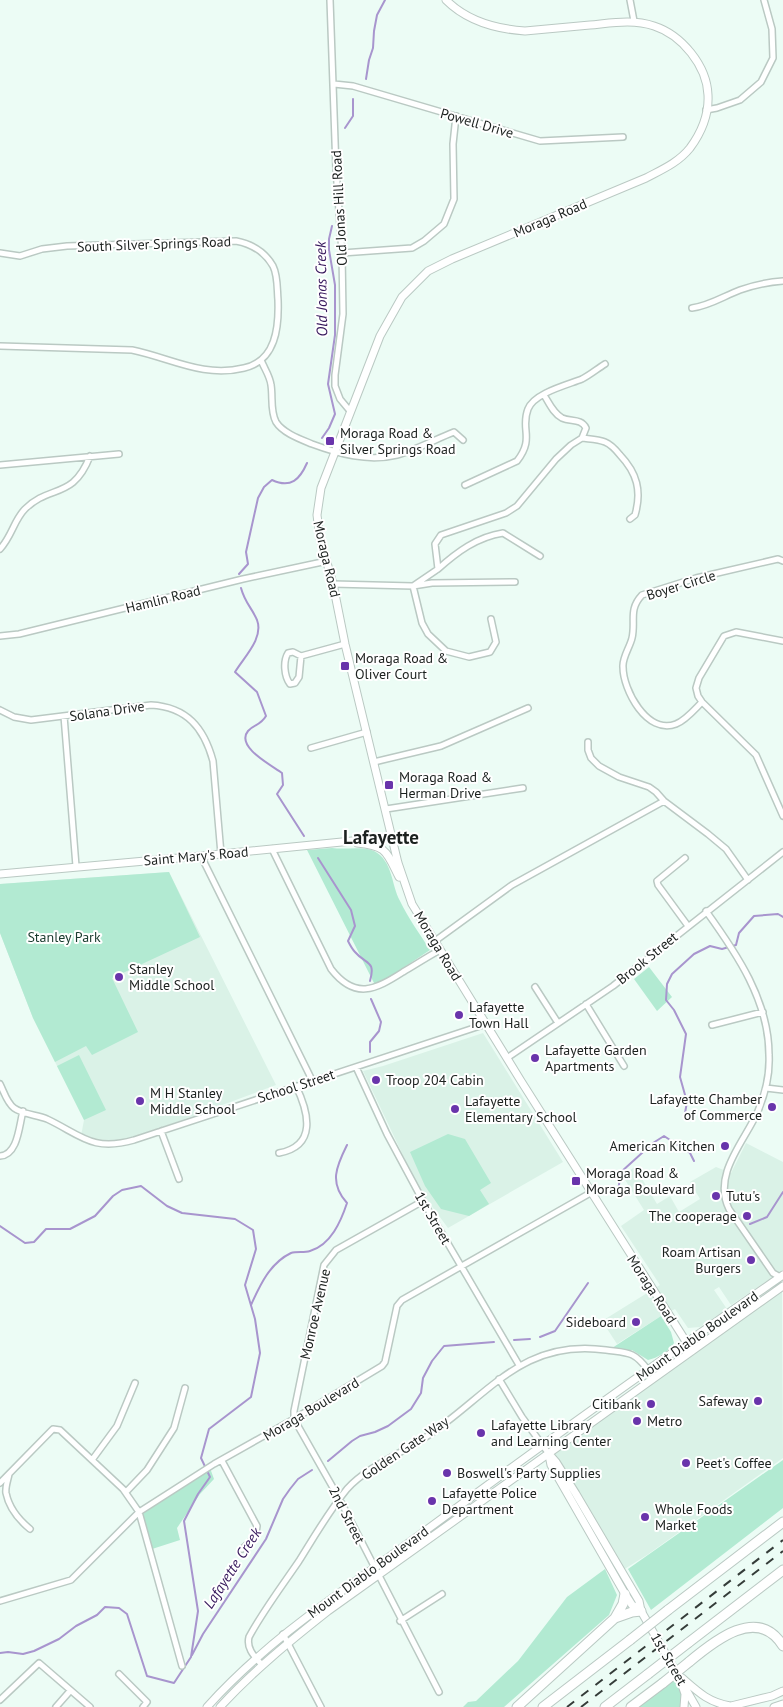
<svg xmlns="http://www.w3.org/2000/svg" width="783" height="1707" font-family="'PT Sans',sans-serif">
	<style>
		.built { fill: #daf2e7 }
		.green { fill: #b2ead2 }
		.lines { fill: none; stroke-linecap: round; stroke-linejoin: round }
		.stream { stroke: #a895ce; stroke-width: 2 }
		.street-casing { stroke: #bac9c3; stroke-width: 8 }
		.secondary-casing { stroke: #bac9c3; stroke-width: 9 }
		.highway-casing { stroke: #bac9c3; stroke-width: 11 }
		.street { stroke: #fff; stroke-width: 5 }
		.secondary { stroke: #fff; stroke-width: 7 }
		.highway { stroke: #fff; stroke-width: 9 }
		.rail { stroke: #353c39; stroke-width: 2; stroke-dasharray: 9 9; stroke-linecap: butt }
		.highway-bridge-casing { stroke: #bac9c3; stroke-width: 11; stroke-linecap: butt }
		.highway-bridge { stroke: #fff; stroke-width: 9 }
		.poi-dot { fill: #6934ab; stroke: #fff; stroke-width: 2 }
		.labels { text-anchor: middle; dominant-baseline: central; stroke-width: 4; stroke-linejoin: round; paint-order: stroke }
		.street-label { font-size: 14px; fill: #1c211f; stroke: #fff }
		.poi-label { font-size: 14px; fill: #1c211f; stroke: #fff; text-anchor: start }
		.park-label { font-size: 14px; fill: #193b2e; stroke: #fff }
		.water-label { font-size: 15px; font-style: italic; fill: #36185c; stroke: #fff }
		.district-label { font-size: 19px; font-weight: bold; fill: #1c211f; stroke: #fff }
	</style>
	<rect width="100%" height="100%" fill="#ecfcf5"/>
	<!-- built -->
	<path class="built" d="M169,872L276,1085L182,1120L109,1145L81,1136L84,1120L33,1018L0,933V884Z
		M483,1033L563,1162L448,1228L419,1189L363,1071L383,1066Z
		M746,1143L783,1162V1270L731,1305L719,1287L714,1290L727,1309L700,1327L688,1328L675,1309L661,1316L617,1344L602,1321L660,1285L621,1226L644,1210L622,1175L635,1167L657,1204L670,1196L679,1212L700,1199L690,1182L716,1167L731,1173Z
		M782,1290L783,1458L647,1555L623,1570L552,1450Z"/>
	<!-- green -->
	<path class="green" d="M332,848C345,850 362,846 374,851C393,861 391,884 400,901C408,918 420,934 430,950L385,980L375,985L307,850Z
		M169,872L200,937L112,978L138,1032L92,1055L86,1046L55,1062L33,1018L0,933V884Z
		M649,967L672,997L657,1011L634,979Z
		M79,1055L106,1110L84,1120L57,1066Z
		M448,1134L465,1139L491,1183L480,1190L489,1204L469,1216L441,1209L425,1186L410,1152Z
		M661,1316L671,1332L674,1343C670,1351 657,1358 648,1360L632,1350H609Z
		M783,1460V1508L651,1610L628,1569Z
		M210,1468L214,1479L200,1494L177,1528L180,1540L149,1550L139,1512Z
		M605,1569L617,1595L609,1615L504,1707H463L468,1702L476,1701L518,1661L567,1597Z
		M678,1675L684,1707H638Z"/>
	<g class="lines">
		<!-- stream -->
		<path class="stream" d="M366,79L369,60L373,48L374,31L377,15L385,0
			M345,128L353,116V99
			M322,438L329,428L335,414L328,384L335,335V285L329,250V239L332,226
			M239,574L248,564L246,552L258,498L264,487L272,480C291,489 300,479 307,463
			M241,588C245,603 252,608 257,620C264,638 244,657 235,672L257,692L266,716C260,726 254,724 248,731C235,747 273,766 282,773L283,785L277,794L304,836
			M318,858L351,910L355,926L348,941C350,945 352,949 355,952C366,965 376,960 370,981
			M370,1052V1042L379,1031L381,1022L371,999
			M685,1113L687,1102L680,1077L686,1034L674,1010L666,1000L667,984L672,974L694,954L710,946L722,949L736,945L739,933L754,916L778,914L783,917
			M617,1197L621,1172L653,1143L664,1136L690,1153L694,1161
			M750,1224L767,1217L783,1192
			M0,1226L25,1243L34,1242L46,1229H70L95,1216L113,1196L122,1190L141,1186L167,1206L182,1213L235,1219L253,1230L256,1249L245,1285L255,1319L260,1353L251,1397L209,1429L201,1458L210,1477L198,1494L184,1521L198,1611L191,1657L174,1683L147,1676L127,1614L119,1608L105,1607L97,1615L76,1626L59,1639L34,1651L23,1654L8,1652L0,1653
			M251,1305C260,1285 270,1263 291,1253C297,1251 304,1253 310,1251C331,1245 341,1221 347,1203C329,1183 336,1167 347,1145
			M540,1337L555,1331L588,1283
			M514,1340L530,1339
			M328,1461L352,1441L360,1436L375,1432L388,1426L411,1409L421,1393L423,1378L432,1361L444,1346L494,1342
			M192,1655L203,1634L266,1539L283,1499L290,1489L298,1479L312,1470"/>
		<!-- street casing -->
		<g class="street-casing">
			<path id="street" d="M330,0L336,169L342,253L343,314L335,375V386L340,399L350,411
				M630,0L634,21
				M334,84L353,86L540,141L623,137
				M706,110L717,108L740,100L761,82L773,58L772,29L764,0
				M0,253L20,256L42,249L67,246L236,241C252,244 265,252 273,266C278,276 277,289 278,300C279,327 276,361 244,368C203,378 171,358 132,350L0,346
				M342,253L412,248L424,241L444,224L454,199L453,144L456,116
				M692,308C709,306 724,296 740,290C754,285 769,282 783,281
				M261,360C264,368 270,376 271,385C273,397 270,411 276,422C283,433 300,439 312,444C339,454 368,462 397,455C416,450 436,439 454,432L463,440
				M544,395C549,403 553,413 562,418C571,422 581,418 586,428L582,438
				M0,465L119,454
				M465,485L517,461C535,438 520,429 528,409C534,393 567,385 582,379C590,375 597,369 605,364
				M0,549C12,536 14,520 25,509C50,484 73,500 90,456
				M438,569C457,552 477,537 503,533L540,556
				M333,584L413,586L438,569L435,544L441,535L506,513L517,506L556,459L571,445L582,438C589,439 598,439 605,442C610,444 616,450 620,455C637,473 642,491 635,515L630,519
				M491,619L496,642L490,652L469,657L446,651L428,634L422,623L413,586L432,583L515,582
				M0,636L19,634L243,579L327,561
				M783,641L736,632L724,636L699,678L696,688L698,696L702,702L756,755L783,816
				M301,656L299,677L295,683L290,684C284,676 283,661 288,653L293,652L301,656L345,644
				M702,702C694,710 686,720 676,724C647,735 623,690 623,667C622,658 630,647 632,638C636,621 628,610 642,595L696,578L778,559L783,561
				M0,710L14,717L31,720L151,705C187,707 204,728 213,761L221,854
				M64,716L76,866
				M588,742V750L591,758L599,766L619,777L649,787L656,792L664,801L708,834L726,849L748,880
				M311,748L367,732
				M374,762L441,746L528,708
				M386,809L523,788
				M272,849L331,969C355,1000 375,990 403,972C415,965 427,957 440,950
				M201,856L312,1080
				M685,858L657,881L658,885L688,926
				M706,911C737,954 769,1001 769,1055C770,1074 765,1094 758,1111C745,1141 712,1174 729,1209L773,1273L780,1277
				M435,941L512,885L664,801
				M535,987L558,1023
				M586,1004L624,1066
				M712,1025L763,1012
				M507,1058L613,986L783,852
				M356,1067L387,1134L423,1201L519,1365
				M0,1084C4,1092 7,1103 14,1108C22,1114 37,1115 47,1119C81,1135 92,1152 134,1140L486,1024
				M766,1088L783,1090
				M161,1131L179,1179
				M279,1153C317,1146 309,1113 296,1086
				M0,1156C18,1155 19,1126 23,1111
				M423,1201L336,1250L324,1265L294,1411V1419L340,1500L439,1692
				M499,1379L522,1417L549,1454
				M92,1460L117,1426L135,1383
				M222,1461L257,1526C256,1538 250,1542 242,1549
				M9,1474C8,1480 5,1487 6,1493C9,1508 19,1520 30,1529
				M0,1483L51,1431L53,1429L60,1430L123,1489L139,1512L182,1666
				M126,1492L147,1470L174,1428L185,1388
				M0,1601L71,1580L139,1512L214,1464L294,1419L382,1366L385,1362L397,1306L402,1300L592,1192
				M400,1621L442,1594
				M283,1634L321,1707
				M262,1665C255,1657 246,1649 249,1637C263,1611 282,1586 299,1561C314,1537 329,1511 347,1489C368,1466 401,1454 426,1437C488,1396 522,1338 606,1350C628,1353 634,1351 648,1370
				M119,1674L147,1702L143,1707
				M0,1700L39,1663L90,1707
				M56,1707L70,1691"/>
		</g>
		<!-- secondary casing -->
		<g class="secondary-casing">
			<path id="secondary" d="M446,0C467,21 496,29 525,31C547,29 568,27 590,25C612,23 633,19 654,26C682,35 707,66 708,95C709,114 701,133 690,148C678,163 661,170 646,178L452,259L428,271L402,297L380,336L321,488L317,515L320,538L333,584L345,644L398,863L412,904L521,1081L692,1351
				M357,843C387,846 386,851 399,877
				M0,874L201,856L392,837
				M549,1454L556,1462L576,1494L639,1601L641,1611L696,1707
				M549,1455L551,1465L625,1594L632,1605L641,1611
				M682,1678C698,1692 708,1702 730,1706
				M683,1688L685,1694L684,1707
				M207,1707C270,1637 346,1589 421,1534C540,1446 661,1360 783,1275
				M220,1707C253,1671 290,1641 328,1611L783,1286
				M727,1707L772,1696L783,1691
				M774,1707L783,1704"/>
		</g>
		<!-- highway casing -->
		<g class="highway-casing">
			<path id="highway" d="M668,1610L783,1522
				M615,1618L632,1612L641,1611
				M688,1643L783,1570
				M689,1662C714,1641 758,1605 783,1646
				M517,1707L615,1618L623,1604L625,1594
				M543,1707L630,1640
				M605,1707L648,1674
				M631,1707L663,1683"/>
		</g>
		<!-- street -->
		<use href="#street" class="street"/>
		<!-- secondary -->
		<use href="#secondary" class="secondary"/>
		<!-- highway -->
		<use href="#highway" class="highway"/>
		<!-- rail -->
		<path class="rail" d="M567,1707L783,1540
			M581,1707L783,1551"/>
		<!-- highway-bridge casing -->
		<g class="highway-bridge-casing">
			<path id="highway-bridge" d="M630,1640L668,1610
				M648,1674L688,1643
				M663,1683L689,1662"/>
		</g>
		<!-- highway-bridge -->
		<use href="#highway-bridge" class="highway-bridge"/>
	</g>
	<!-- markers -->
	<g class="poi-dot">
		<rect x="325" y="436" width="10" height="10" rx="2.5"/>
		<rect x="340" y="661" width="10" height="10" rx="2.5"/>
		<rect x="384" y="780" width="10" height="10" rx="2.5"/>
		<circle cx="119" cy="977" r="5"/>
		<circle cx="459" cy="1015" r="5"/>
		<circle cx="535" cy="1058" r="5"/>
		<circle cx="376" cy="1080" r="5"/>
		<circle cx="140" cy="1101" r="5"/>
		<circle cx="772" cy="1107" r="5"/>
		<circle cx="455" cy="1109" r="5"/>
		<circle cx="725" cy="1146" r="5"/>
		<rect x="571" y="1176" width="10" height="10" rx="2.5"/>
		<circle cx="716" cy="1196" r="5"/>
		<circle cx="747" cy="1216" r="5"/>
		<circle cx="751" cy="1260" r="5"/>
		<circle cx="636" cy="1322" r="5"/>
		<circle cx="758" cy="1401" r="5"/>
		<circle cx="651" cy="1404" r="5"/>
		<circle cx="637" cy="1421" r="5"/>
		<circle cx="481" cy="1433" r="5"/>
		<circle cx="686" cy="1463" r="5"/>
		<circle cx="447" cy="1473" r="5"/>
		<circle cx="432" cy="1501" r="5"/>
		<circle cx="645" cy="1517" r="5"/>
	</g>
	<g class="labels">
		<!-- street labels -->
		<g class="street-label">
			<text transform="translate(477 123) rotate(16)">Powell Drive</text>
			<text transform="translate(339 208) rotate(-93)">Old Jonas Hill Road</text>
			<text transform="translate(550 218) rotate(-23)">Moraga Road</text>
			<text transform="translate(154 244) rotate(-2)">South Silver Springs Road</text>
			<text transform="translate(327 559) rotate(77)">Moraga Road</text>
			<text transform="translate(681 585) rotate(-17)">Boyer Circle</text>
			<text transform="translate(163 599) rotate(-14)">Hamlin Road</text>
			<text transform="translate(107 711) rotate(-8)">Solana Drive</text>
			<text transform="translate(196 856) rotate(-5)">Saint Mary's Road</text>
			<text transform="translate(438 946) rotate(59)">Moraga Road</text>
			<text transform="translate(647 958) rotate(-39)">Brook Street</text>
			<text transform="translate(296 1086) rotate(-18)">School Street</text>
			<text transform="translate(433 1218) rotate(60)">1st Street</text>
			<text transform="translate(652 1289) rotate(57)">Moraga Road</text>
			<text transform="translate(315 1314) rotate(-77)">Monroe Avenue</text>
			<text transform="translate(697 1336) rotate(-35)">Mount Diablo Boulevard</text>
			<text transform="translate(311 1409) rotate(-31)">Moraga Boulevard</text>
			<text transform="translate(405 1448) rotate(-34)">Golden Gate Way</text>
			<text transform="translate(347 1515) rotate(63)">2nd Street</text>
			<text transform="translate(368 1572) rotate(-36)">Mount Diablo Boulevard</text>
			<text transform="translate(669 1659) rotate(60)">1st Street</text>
		</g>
		<!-- poi labels -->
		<g class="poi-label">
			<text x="340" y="433">Moraga Road &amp;<tspan x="340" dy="16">Silver Springs Road</tspan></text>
			<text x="355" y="658">Moraga Road &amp;<tspan x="355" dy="16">Oliver Court</tspan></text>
			<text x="399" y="777">Moraga Road &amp;<tspan x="399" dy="16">Herman Drive</tspan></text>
			<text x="129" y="969">Stanley<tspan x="129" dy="16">Middle School</tspan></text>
			<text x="469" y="1007">Lafayette<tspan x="469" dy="16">Town Hall</tspan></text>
			<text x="545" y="1050">Lafayette Garden<tspan x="545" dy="16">Apartments</tspan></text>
			<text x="386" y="1080">Troop 204 Cabin</text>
			<text x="150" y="1093">M H Stanley<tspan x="150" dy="16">Middle School</tspan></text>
			<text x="762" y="1099" text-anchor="end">Lafayette Chamber<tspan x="762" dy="16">of Commerce</tspan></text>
			<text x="465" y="1101">Lafayette<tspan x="465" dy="16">Elementary School</tspan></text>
			<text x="715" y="1146" text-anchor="end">American Kitchen</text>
			<text x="586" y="1173">Moraga Road &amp;<tspan x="586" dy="16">Moraga Boulevard</tspan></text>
			<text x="726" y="1196">Tutu's</text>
			<text x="737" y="1216" text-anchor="end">The cooperage</text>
			<text x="741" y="1252" text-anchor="end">Roam Artisan<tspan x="741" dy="16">Burgers</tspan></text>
			<text x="626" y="1322" text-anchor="end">Sideboard</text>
			<text x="748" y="1401" text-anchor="end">Safeway</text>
			<text x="641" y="1404" text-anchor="end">Citibank</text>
			<text x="647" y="1421">Metro</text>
			<text x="491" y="1425">Lafayette Library<tspan x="491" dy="16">and Learning Center</tspan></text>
			<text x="696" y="1463">Peet's Coffee</text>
			<text x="457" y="1473">Boswell's Party Supplies</text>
			<text x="442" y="1493">Lafayette Police<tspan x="442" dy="16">Department</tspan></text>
			<text x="655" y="1509">Whole Foods<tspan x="655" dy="16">Market</tspan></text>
		</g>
		<!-- park labels -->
		<g class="park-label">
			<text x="64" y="937">Stanley Park</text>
		</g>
		<!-- water labels -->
		<g class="water-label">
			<text transform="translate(321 289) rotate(-91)">Old Jonas Creek</text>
			<text transform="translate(232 1568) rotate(-57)">Lafayette Creek</text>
		</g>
		<!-- district labels -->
		<g class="district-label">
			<text x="381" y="837">Lafayette</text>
		</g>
	</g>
</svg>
